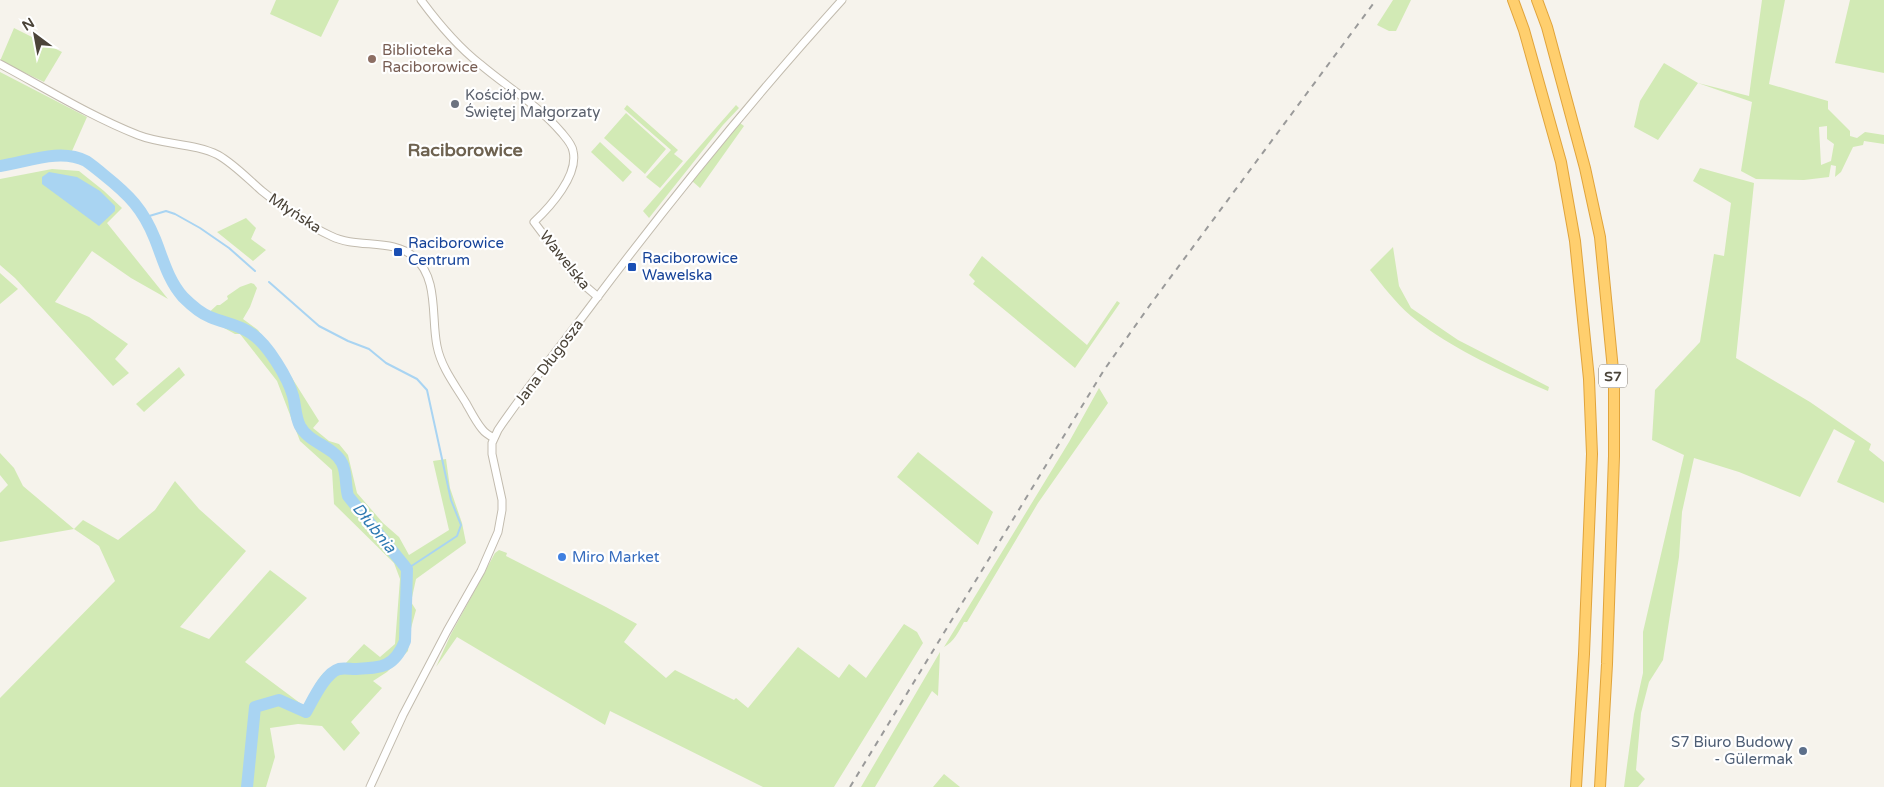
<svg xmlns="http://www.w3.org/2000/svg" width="1884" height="787" font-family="'Varela Round',sans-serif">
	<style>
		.green { fill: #d2eab5; fill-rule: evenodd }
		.water { fill: #a9d4f2 }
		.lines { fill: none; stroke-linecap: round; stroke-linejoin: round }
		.stream { stroke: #a9d4f2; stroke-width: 2 }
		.river { stroke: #a9d4f2; stroke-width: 12 }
		.tertiary-casing { stroke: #c2bbae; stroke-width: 9 }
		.motorway-casing { stroke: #e0a43c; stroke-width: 12 }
		.tertiary { stroke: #fff; stroke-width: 7 }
		.motorway { stroke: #ffcf6e; stroke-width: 10 }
		.rail { stroke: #9a9a9a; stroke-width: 2; stroke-dasharray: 6 6; stroke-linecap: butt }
		.education-dot { fill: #8d6e63; stroke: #fff; stroke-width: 2 }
		.worship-dot { fill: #6b7280; stroke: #fff; stroke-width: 2 }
		.transit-dot { fill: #1a4fb4; stroke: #fff; stroke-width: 2 }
		.shop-dot { fill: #3f7fe0; stroke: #fff; stroke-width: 2 }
		.service-dot { fill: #5c6f8a; stroke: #fff; stroke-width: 2 }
		.labels { text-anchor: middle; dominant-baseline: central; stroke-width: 4.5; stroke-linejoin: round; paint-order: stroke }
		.shield { fill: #fff; stroke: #817c74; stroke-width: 1 }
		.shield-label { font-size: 14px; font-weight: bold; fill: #4b4439 }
		.education-label { font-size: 15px; fill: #785e54; stroke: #fff; text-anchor: start }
		.worship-label { font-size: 15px; fill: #5b616d; stroke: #fff; text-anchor: start }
		.street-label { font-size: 15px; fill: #4b4439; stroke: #fff }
		.transit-label { font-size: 15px; fill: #164399; stroke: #fff; text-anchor: start }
		.shop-label { font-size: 15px; fill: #366cbe; stroke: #fff; text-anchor: start }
		.service-label { font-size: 15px; fill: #4e5e75; stroke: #fff; text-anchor: end }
		.water-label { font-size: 16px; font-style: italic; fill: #2e7ab2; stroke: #fff }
		.quarter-label { font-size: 18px; font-weight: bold; fill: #6e6250; stroke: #fff }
	</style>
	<rect width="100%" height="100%" fill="#f6f3ec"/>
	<!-- green -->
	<path class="green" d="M276,0H339L321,37L270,14Z
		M1393,0H1411L1396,31H1389L1377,25Z
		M1762,0H1785L1769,84L1828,101V109L1850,131V136L1857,138L1865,132L1884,135V144L1864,141L1863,145L1853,147L1841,172L1835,177L1836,166L1831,165L1829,177L1804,180L1756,179L1741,171L1752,102L1698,83L1658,140L1634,127L1640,101L1664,63L1698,83L1749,96ZM1827,126V139L1834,144L1831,161L1821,165L1819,127Z
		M1850,0H1884V73L1835,63Z
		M14,28L62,52L44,82L0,61Z
		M0,72L87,117L72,151L35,153L37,163L0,171Z
		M627,105L678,150L674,154L683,161L660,188L646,177L671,150L624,109Z
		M736,105L739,108L723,125L649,218L643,211Z
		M626,113L666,149L645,174L604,138Z
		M740,123L744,126L700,188L692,181Z
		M600,142L632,172L623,182L591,152Z
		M1700,168L1754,183L1736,358L1810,402L1871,444L1869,450L1884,462V503L1837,482L1855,441L1834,429L1800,497L1739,472L1694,458L1682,512L1679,557L1663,660L1649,682L1641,713L1636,770L1645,779L1638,787H1624L1634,714L1643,673V632L1684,455L1652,440L1655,390L1700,342L1714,254L1724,256L1731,203L1693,181Z
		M52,169L79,171L104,191L122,208L107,223L168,299L131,278L92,251L55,302L89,317L128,344L115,359L129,373L113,386L15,278L0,265V179Z
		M246,218L256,228L251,239L266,250L253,261L217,232Z
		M1393,247L1399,286L1411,308L1458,340L1549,387L1548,391C1503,372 1448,347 1411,316C1395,302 1383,286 1370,270Z
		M982,256L1087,345L1117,301L1120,303L1075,368L973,284L975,281L969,275Z
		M0,273L18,289L0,304Z
		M251,283L254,284L257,288L250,307L243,319L258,330L287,370L319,421L313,428L329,441L339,444L348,455L357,493L383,523L399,537L409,555L449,530L433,461L446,459L450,488L462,523L466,543L416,579L411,602L416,610L410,632L408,651L387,672L373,681L382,688L351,722L360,733L344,751L322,726L298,724L270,728L275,757L266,787H0V698L115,581L99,546L74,529L0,542V493L8,485L0,475V453L14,468L23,486L74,529L83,520L118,540L155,510L175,481L199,509L246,551L180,627L209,639L270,570L307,598L245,662L304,706C316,688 317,667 343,666L364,644L380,657L395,644L400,579L394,563L334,504L332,470L300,441L277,381L240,334H235L204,317L217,305H220L228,299L227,296L240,287Z
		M179,367L185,375L144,412L136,404Z
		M1099,388L1108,403L1038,503L967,622H964C959,631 954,642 944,647L1069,442Z
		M918,452L993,512L978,545L897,477Z
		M499,550L507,553L506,556L606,607L637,624L624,642L666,678L675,670L734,700L736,698L748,708L798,647L839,678L849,664L866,678L904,624L917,632L923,643L834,787H763L610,711L605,725L457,637L436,667L451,634L495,553Z
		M940,652L938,696L932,691L875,787H861Z
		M944,774L960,787H933Z"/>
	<!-- water -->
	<path class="water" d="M49,172L77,177L100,191L115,206V211L99,226L42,184V177Z"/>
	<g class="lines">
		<!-- stream -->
		<path class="stream" d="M146,217L166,211L175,214L200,228L229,248L255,271
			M269,282L319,326L348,341L369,349L386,363L417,379L427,390L451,500L461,525L457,536L407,569"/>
		<!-- river -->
		<path class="river" d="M0,166C27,162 60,148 86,161C92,165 98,170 104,175C129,195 143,209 155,239C163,259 168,280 183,297C190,304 200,313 210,317C224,323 239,324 252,334C268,345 288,378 293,396C296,407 295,416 300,426C309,443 333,446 342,463C347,473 345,485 348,496L407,569L405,641C394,668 381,668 355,669C350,669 344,668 339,669C325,673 313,700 306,712L279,700L255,707L247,787"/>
		<!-- tertiary casing -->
		<g class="tertiary-casing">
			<path id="tertiary" d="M421,0C438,23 457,46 480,64C507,87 538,105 561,132C566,138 572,144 573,151C579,175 550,207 534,222L577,279L598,297
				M0,64C45,88 90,116 138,135C163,145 195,143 218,155C234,164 248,179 262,191C283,208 307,225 331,236C357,249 393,238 414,257C439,278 431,318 437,346C441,367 455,385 466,403C471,412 476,422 482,429C485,433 490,436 494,438
				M370,787L403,715L447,631L481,571L498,532L502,510V500L492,454V443L498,430C527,387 561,346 593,303C672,198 753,98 842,0"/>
		</g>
		<!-- motorway casing -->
		<g class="motorway-casing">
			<path id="motorway" d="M1513,0L1524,30L1561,162L1575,241L1589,379L1592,454L1584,654L1576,787
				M1537,0L1547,27L1585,168L1600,237L1614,380V456L1607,664L1600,787"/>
		</g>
		<!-- tertiary -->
		<use href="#tertiary" class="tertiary"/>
		<!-- motorway -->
		<use href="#motorway" class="motorway"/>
		<!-- rail -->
		<path class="rail" d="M850,787L1104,370L1150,305L1376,0"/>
	</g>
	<!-- markers -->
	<circle class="education-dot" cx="372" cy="59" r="5"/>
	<circle class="worship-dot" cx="455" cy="104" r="5"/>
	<g class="transit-dot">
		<rect x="393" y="247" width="10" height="10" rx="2.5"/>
		<rect x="627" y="262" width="10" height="10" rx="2.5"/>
	</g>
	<circle class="shop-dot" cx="562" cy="557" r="5"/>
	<circle class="service-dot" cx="1803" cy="751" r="5"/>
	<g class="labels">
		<!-- shield labels -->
		<rect class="shield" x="1599" y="364.5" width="28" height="23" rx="4"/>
		<g class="shield-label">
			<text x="1613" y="376">S7</text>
		</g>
		<!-- education labels -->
		<g class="education-label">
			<text x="382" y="50">Biblioteka<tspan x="382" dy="17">Raciborowice</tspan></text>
		</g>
		<!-- worship labels -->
		<g class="worship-label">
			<text x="465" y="95">Kościół pw.<tspan x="465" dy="17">Świętej Małgorzaty</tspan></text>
		</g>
		<!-- street labels -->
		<g class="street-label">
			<text transform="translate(295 213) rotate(33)">Młyńska</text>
			<text transform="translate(565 260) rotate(51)">Wawelska</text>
			<text transform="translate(549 362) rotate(-53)">Jana Długosza</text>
		</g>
		<!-- transit labels -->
		<g class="transit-label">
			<text x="408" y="243">Raciborowice<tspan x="408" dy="17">Centrum</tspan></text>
			<text x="642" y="258">Raciborowice<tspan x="642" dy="17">Wawelska</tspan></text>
		</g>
		<!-- shop labels -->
		<g class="shop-label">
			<text x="572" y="557">Miro Market</text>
		</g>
		<!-- service labels -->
		<g class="service-label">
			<text x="1793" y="742">S7 Biuro Budowy<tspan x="1793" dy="17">- Gülermak</tspan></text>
		</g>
		<!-- water labels -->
		<g class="water-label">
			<text transform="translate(374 528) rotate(51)">Dłubnia</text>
		</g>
		<!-- quarter labels -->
		<g class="quarter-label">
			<text x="465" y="150">Raciborowice</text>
		</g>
	</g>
	<!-- north arrow -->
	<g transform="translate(35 35) rotate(328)" stroke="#ffffff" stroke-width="4" paint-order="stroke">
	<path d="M0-4L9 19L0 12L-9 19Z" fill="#4b4439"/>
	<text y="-8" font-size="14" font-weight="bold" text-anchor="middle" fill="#4b4439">N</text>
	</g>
</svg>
